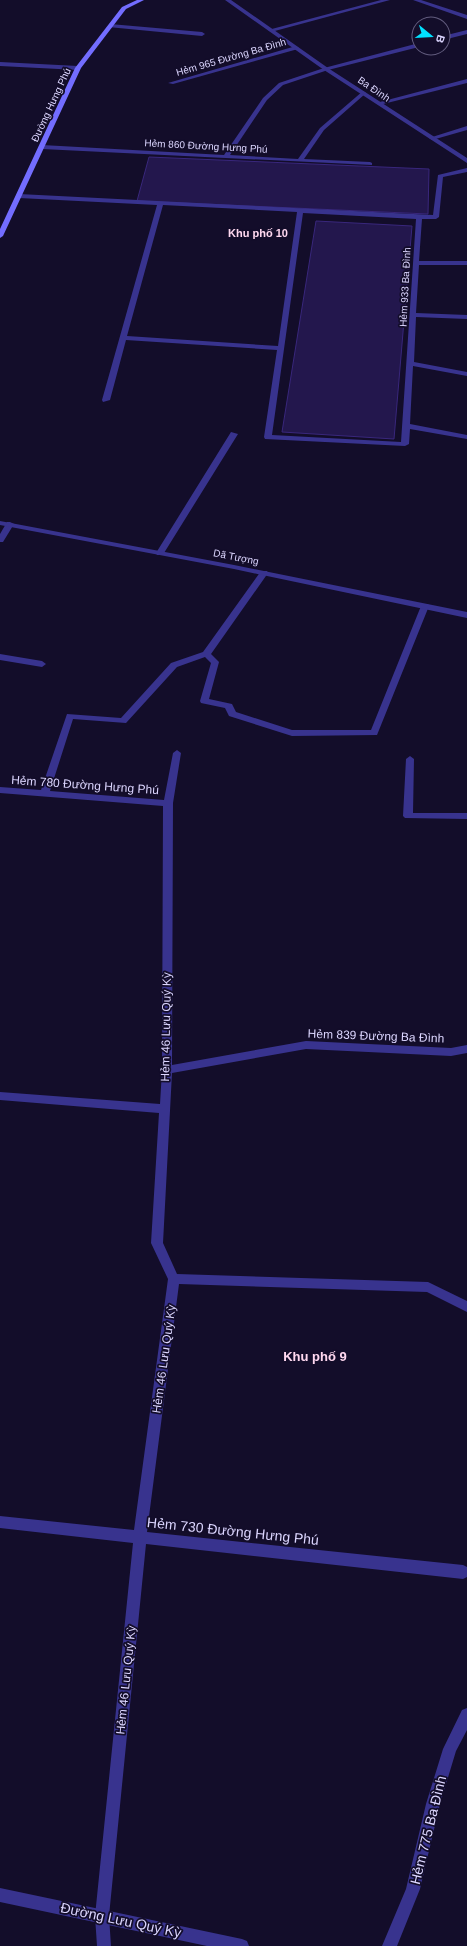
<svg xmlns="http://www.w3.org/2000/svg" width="467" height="1946" font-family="Helvetica,sans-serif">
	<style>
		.building { fill: #23174d; stroke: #39277c }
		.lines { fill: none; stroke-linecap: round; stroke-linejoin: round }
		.service { fill: #38338e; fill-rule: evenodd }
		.minor { fill: #38338e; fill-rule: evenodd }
		.tertiary { fill: #38338e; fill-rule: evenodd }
		.secondary { fill: #736dff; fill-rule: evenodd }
		.labels { text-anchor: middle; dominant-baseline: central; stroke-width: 3.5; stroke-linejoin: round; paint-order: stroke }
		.far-street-label { font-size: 10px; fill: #dcd6ff; stroke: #130d2a }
		.far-neighbourhood-label { font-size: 11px; font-weight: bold; fill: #ffd8f0; stroke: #130d2a }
		.street-label { font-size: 12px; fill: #dcd6ff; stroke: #130d2a }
		.neighbourhood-label { font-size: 13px; font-weight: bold; fill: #ffd8f0; stroke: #130d2a }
		.near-street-label { font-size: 14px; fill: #dcd6ff; stroke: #130d2a }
	</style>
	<rect width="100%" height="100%" fill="#130d2a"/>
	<!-- building -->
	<path class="building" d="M149,157L429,169L428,214L137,201Z
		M316,221L412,226L394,439L282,432Z"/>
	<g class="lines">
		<!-- service -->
		<path class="service" d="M381,0H390L271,32L268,30Z
			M110,24L202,32L205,34L202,36L108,27Z
			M467,30V34L443,40V36Z
			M419,43V47L328,70L283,85L267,100L230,155L298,159L320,128L363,91L366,93L365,94L324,130L304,159L370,162L372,163V165L42,149L39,147L42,145L224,155L263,98L279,83L324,68Z
			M296,46L299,48L298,49L173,84L168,83Z
			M0,62L78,66L81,68L78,70L0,66Z
			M467,79V83L379,105L376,103Z
			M467,126V130L432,140L429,138Z
			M467,168V172L443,177L439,217L436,219H422L419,261H467V265H419L416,313L467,315V319L416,317L414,362L467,372V376L413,366L410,424L467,435V439L410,429L409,444L405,446L265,439L264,437L277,350L126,340L110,400L103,402L102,400L157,205L19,198L16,196L19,194L433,215L438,175ZM163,205L297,212L278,346L127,336ZM303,213L416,219L401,442L272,435Z
			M231,432L238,434L164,553L160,555H157L156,553Z
			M7,522H10L14,524L3,542H0V534Z
			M261,571H267L268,573L211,654L219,662L209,699L232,704L236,712L292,730H371L421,606L422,604H428L429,606L377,735L292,736L229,716L225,708L201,703L200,701L211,663L205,657L177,667L126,723L73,719L50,791L164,800L173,753L177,750L181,753L173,803L172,1065L306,1041L451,1048L467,1045V1053L451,1056L306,1049L172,1073L163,1243L177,1274L428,1282L467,1301V1312L427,1292L179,1284L147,1532L463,1565L467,1567V1577L463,1579L146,1544L109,1916L111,1946H97L95,1916L133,1543L0,1528V1516L134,1530L168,1279L151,1243L159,1113L0,1100V1092L160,1104L162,1070L163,806L0,793V787L41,790L67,714L121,718L171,663L203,652Z
			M0,654L42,661L46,664L42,667L0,660Z
			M410,756L414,759L413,813H467V819L405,818L403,816L406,759Z
			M467,1708V1730L456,1751L440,1804L420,1889L397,1946H382L406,1889L426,1804L443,1749L462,1710Z"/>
		<!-- minor -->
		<path class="minor" d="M413,0H421L467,15V19Z
			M0,521L234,565L467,612V618L234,569L0,525Z
			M0,1888L242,1939L247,1941L249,1946H207L0,1902Z"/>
		<!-- tertiary -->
		<path class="tertiary" d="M225,0H231L328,68L467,158V163L324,70Z"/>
		<!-- secondary -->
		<path class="secondary" d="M137,0H144L126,9L81,68L3,236L0,238V229L75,68L122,7Z"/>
	</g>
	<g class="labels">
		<!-- far-street labels -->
		<g class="far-street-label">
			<text transform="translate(231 57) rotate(-16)">Hẻm 965 Đường Ba Đình</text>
			<text transform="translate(374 89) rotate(34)">Ba Đình</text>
			<text transform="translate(51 105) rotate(-65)">Đường Hưng Phú</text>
			<text transform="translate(206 146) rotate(3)">Hẻm 860 Đường Hưng Phú</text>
			<text transform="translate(405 287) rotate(-87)">Hẻm 933 Ba Đình</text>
			<text transform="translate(236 557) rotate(11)">Dã Tượng</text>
		</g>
		<!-- far-neighbourhood labels -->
		<g class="far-neighbourhood-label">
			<text x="258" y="233">Khu phố 10</text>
		</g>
		<!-- street labels -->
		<g class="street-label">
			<text transform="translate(85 785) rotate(4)">Hẻm 780 Đường Hưng Phú</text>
			<text transform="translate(166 1027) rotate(-89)">Hẻm 46 Lưu Quý Kỳ</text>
			<text transform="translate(376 1036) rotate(2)">Hẻm 839 Đường Ba Đình</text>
			<text transform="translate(164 1359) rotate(-82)">Hẻm 46 Lưu Quý Kỳ</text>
			<text transform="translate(126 1680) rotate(-84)">Hẻm 46 Lưu Quý Kỳ</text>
		</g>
		<!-- neighbourhood labels -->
		<g class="neighbourhood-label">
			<text x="315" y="1356">Khu phố 9</text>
		</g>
		<!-- near-street labels -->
		<g class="near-street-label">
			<text transform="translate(233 1531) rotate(6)">Hẻm 730 Đường Hưng Phú</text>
			<text transform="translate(428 1830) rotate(-76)">Hẻm 775 Ba Đình</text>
			<text transform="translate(121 1920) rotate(12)">Đường Lưu Quý Kỳ</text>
		</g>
	</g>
	<!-- north arrow -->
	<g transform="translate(431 36) rotate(108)"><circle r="19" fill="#130d2a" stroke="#635d7f"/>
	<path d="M0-3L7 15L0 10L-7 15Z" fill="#02e1ff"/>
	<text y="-6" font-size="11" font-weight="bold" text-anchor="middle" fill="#dcd6ff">B</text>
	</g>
</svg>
